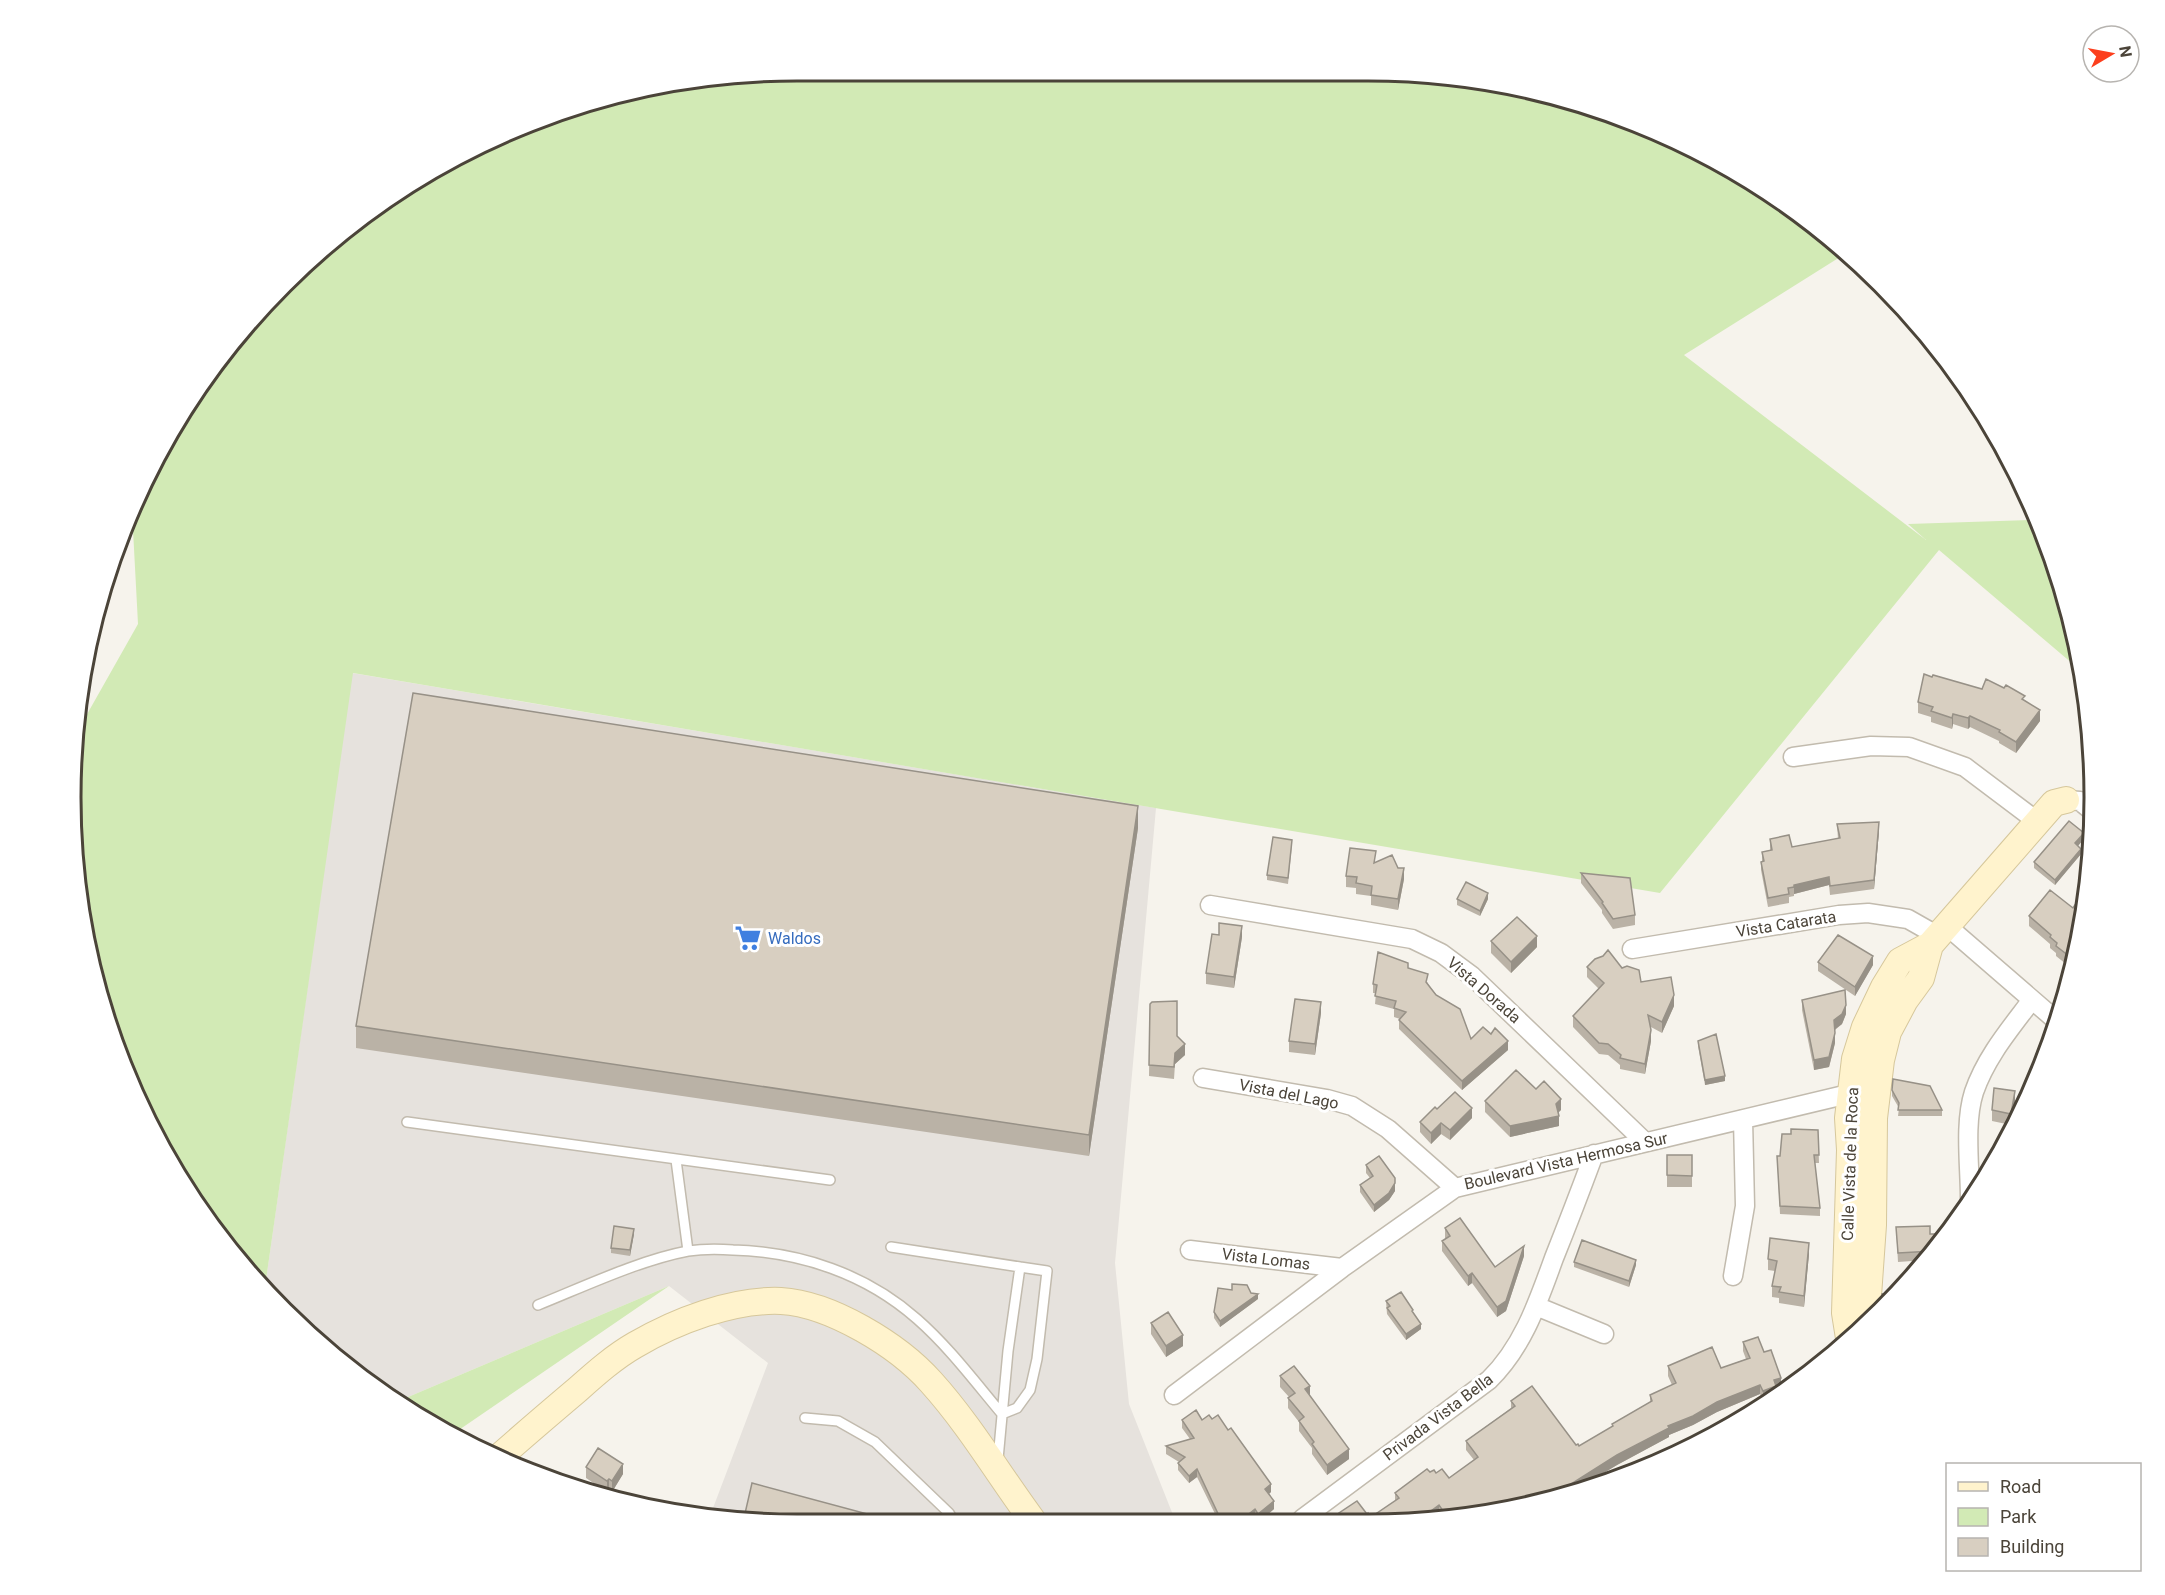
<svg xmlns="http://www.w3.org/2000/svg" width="2165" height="1595" font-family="Roboto,sans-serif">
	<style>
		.industrial { fill: #e6e2dd }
		.green { fill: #d2eab5 }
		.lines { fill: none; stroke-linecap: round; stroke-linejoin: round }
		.lane-casing { stroke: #c2bbae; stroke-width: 12 }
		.street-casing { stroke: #c2bbae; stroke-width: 21 }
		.secondary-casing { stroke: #d6c79b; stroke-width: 28 }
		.lane { stroke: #fff; stroke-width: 9 }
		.street { stroke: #fff; stroke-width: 18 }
		.secondary { stroke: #fff3cd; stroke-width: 26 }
		.wall { fill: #bab2a6 }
		.shaded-wall { fill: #979187 }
		.building { fill: #d8cfc1; stroke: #979187; stroke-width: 1.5 }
		.labels { text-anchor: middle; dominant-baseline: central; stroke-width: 6; stroke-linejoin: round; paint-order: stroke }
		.street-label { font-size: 16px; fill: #4b4439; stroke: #fff }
		.shop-label { font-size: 16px; fill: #366cbe; stroke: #fff; text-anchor: start }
		.rim { fill: none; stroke: #4b4439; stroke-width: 3 }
	</style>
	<rect width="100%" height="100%" fill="#f6f3ec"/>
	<!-- industrial -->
	<path class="industrial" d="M352,673L1156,808L1115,1263L1129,1404L1175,1520L750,1523L710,1516L768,1363L669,1286L401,1400L318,1344L265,1287Z"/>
	<!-- green -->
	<path class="green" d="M798,71H1368L1555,95L1646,126L1771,193L1848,252L1684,355L1926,540L1908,524L2030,520L2037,524L2070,609L2080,670L1939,550L1660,893L353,673L265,1287L221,1240L126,1075L77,892V732L138,624L132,511L145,476L251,318L394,193L476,145L609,95Z
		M669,1286L453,1434L401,1400Z"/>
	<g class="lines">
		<!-- lane casing -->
		<g class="lane-casing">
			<path id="lane" d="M407,1122L830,1180
				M676,1160L688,1251
				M891,1247L1020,1267L1008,1351L998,1459
				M538,1305C583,1287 640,1260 688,1251C702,1249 719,1249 733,1250C801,1252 866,1274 917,1319C949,1347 975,1382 1002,1414L1017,1408L1030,1390L1037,1359L1047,1271L1020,1267
				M805,1418L838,1421L875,1442L949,1513L954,1522"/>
		</g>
		<!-- street casing -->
		<g class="street-casing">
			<path id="street" d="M1793,757L1871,746L1909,747L1965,767L2038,822
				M2066,800L2080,801L2091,810
				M1210,905L1412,939L1441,953L1472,976L1645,1142
				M1947,926L2058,1022
				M1632,949L1839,915L1868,913L1908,919L1938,936
				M1203,1078L1327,1099L1352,1106L1388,1129L1455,1188
				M1970,1199C1970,1166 1964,1123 1974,1092C1986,1057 2010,1029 2031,1001
				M1190,1250L1342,1268
				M1733,1276L1745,1206L1743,1119
				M1536,1306L1604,1334
				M1174,1395L1342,1268L1455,1188L1861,1091
				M1302,1519L1489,1380C1523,1347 1538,1302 1554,1258C1568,1223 1581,1189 1594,1154"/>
		</g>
		<!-- secondary casing -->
		<g class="secondary-casing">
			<path id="secondary" d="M1869,1319L1867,1310L1873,1225L1874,1118L1881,1060L1888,1032L1905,1000L1921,978L1930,945
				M1849,1338L1845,1313L1850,1150L1848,1118L1855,1059L1865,1027L1884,987L1900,961L1930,945L2054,803L2066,800
				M498,1458C524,1435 551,1412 577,1390C595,1374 614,1357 635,1345C676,1321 733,1299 781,1301C831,1304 898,1345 931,1382C969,1424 999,1475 1033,1521"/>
		</g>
		<!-- lane -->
		<use href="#lane" class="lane"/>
		<!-- street -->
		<use href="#street" class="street"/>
		<!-- secondary -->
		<use href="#secondary" class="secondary"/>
	</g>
	<!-- wall -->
	<path class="wall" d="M1982,689L2025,701L2040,721L2016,753L1999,743V741L1970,727L1968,729L1953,724L1952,729L1931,722V717L1918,713V702Z
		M1837,824L1879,831L1874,889L1830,895L1829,885L1794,894V896L1789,897V903L1768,907L1761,870V862L1762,861V852L1770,850V839L1792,847L1838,839Z
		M1138,828L1089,1156L356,1048V1026Z
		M2084,839L2078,846L2081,854L2055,885L2034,868V862Z
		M1292,845L1288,884L1267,880V875Z
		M1376,862L1404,879L1398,910L1371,905V896L1356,894V888L1346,887V876Z
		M1581,873L1635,915V925L1613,929L1602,913V910L1581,883Z
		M1457,899H1488L1480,916L1457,905Z
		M2073,908L2084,909L2071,968L2056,956V953L2050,948V944L2029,926V916Z
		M1242,937L1234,988L1206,984V973Z
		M1491,941L1537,947L1511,973L1491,953Z
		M1818,962L1873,965L1855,996L1818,971Z
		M1587,967L1622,968L1674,1006L1662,1033L1651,1027V1041L1645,1074L1620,1069V1065L1608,1055L1599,1054L1573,1027V1016L1599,989L1587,977Z
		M1408,968L1428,983V984L1471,1039L1508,1050L1462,1090L1399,1029V1020L1400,1019L1394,1017V1009L1375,1004L1376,993H1373V984Z
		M1802,1000L1846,1014L1842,1024L1835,1030V1043L1829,1067L1814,1070L1802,1010Z
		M1150,1004L1177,1037L1185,1055L1175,1064L1174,1079L1149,1076Z
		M1321,1013L1315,1055L1289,1052V1041Z
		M1698,1041L1725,1081L1705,1085L1698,1046Z
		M1536,1089L1561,1110L1558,1112L1559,1126L1510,1137L1485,1112V1101Z
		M1892,1090L1942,1110V1116H1898L1899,1108L1892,1096Z
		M2015,1102L2011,1125L1992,1121V1110Z
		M1437,1109L1472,1118L1450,1140L1441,1134L1431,1144L1420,1132V1122Z
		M1818,1130L1819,1163H1815L1820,1208V1216L1780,1214L1777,1156H1780L1791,1134Z
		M1667,1155H1692V1187H1667Z
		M1366,1165L1395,1191L1389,1200L1374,1212L1360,1192V1185L1370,1178L1366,1173Z
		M1896,1227L1930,1234L1942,1238L1926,1260L1898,1262Z
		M1445,1228L1495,1267L1524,1256L1506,1311L1497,1317L1472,1283L1468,1286L1442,1251V1241L1445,1239Z
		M634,1234L630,1256L611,1253V1248Z
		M1809,1254L1804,1307L1779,1303V1298L1772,1297V1286L1775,1271L1768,1270V1259Z
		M1574,1262L1636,1265L1629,1287L1574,1267Z
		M1258,1299L1220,1327L1214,1318V1312Z
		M1386,1301L1413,1313L1421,1329L1406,1340L1387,1314Z
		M1151,1323L1183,1346L1166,1357L1151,1334Z
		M1743,1342L1764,1352L1781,1387L1776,1389V1394L1763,1400L1760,1394L1717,1412L1693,1425L1669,1435V1437L1617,1465L1582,1486L1463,1518H1442L1439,1514L1432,1518L1339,1519V1513L1367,1514L1371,1517L1395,1501V1493L1430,1472L1449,1478L1474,1460L1466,1450V1441L1511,1408V1401L1576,1445L1579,1446L1612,1427V1424L1650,1402V1395L1672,1385L1668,1376V1366L1721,1368L1746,1359L1743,1351Z
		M1280,1376L1310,1396L1349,1459L1327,1475L1312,1454V1448L1299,1431V1422L1288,1408V1398L1289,1397L1280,1387Z
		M1182,1420H1202L1271,1492L1269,1494L1274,1509L1261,1520H1257L1255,1517L1251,1520H1218L1197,1477L1189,1483L1178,1470V1463L1179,1462L1166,1454V1446L1190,1439L1182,1428Z
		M586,1467L623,1474L612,1492L609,1490L607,1492L586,1478Z"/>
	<!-- shaded-wall -->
	<path class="shaded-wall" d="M2040,710V721L2016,753V742Z
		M1953,714V724L1952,729V718Z
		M1970,716V727L1968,729V718Z
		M1138,806V828L1089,1156V1135Z
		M1879,822V831L1874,889V880Z
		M2084,833V839L2075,849V843Z
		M2081,849V854L2055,885V880Z
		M1404,868V879L1398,910V899Z
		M1829,877V885L1794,894V885Z
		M1488,893V899L1480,916V911Z
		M1242,926V937L1234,988V977Z
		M1537,936V947L1511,973V962Z
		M1873,956V965L1855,996V987Z
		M1674,995V1006L1662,1033V1022Z
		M1321,1002V1013L1315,1055V1044Z
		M1846,1005V1014L1842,1024L1834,1030V1020Z
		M1651,1030V1041L1645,1074V1064Z
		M1835,1033V1043L1829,1067L1814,1070V1060Z
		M1508,1041V1050L1462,1090V1081Z
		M1185,1044V1055L1175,1064V1053Z
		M1725,1076V1081L1705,1085V1080Z
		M2015,1091V1102L2011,1125V1114Z
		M1561,1099V1110L1556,1115V1104Z
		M1472,1108V1118L1450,1140V1130Z
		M1559,1116V1126L1510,1137V1126Z
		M1441,1123V1134L1431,1144V1133Z
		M1395,1183V1191L1389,1200L1374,1212V1205Z
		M634,1229V1234L630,1256V1250Z
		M1809,1243V1254L1804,1307V1296Z
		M1524,1246V1256L1506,1311L1497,1317V1307Z
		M1636,1260V1265L1629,1287V1281Z
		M1472,1273V1283L1468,1286V1276Z
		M1258,1294V1299L1220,1327V1321Z
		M1421,1324V1329L1406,1340V1334Z
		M1183,1335V1346L1166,1357V1346Z
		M1781,1378V1387L1776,1389V1394L1763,1400V1391L1774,1380Z
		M1760,1385V1394L1717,1412L1693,1425L1669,1435V1437L1617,1465L1582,1486L1557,1493L1617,1455L1668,1426L1717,1402Z
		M1310,1386V1396L1305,1389Z
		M1349,1449V1459L1327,1475V1465Z
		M623,1464V1474L612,1492V1481Z
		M1197,1469V1477L1189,1483V1476Z
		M609,1479V1490L607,1492V1481Z
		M1271,1484V1492L1265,1497V1489Z
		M1274,1501V1509L1261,1520H1258V1514Z
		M1439,1505V1514L1432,1518L1420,1519Z
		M1255,1509V1517L1251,1520H1241Z"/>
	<!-- building -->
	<path class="building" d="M1924,674L1932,677L1933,675L1982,689L1986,679L2004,688L2006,685L2025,696L2022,699L2040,710L2016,742L1999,732L2000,730L1970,716L1968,718L1953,714L1952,718L1931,711L1933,707L1918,702Z
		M413,693L1138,806L1089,1135L356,1026Z
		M2069,821L2084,833L2075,843L2081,849L2055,880L2034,862Z
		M1879,822L1874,880L1830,886L1829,877L1794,885V887L1788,888L1789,894L1768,898L1761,862L1764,861L1762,852L1772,850L1770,839L1789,835L1792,847L1840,838L1837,824Z
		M1273,837L1292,840L1288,878L1267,875Z
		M1350,848L1376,851L1374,863L1392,855L1398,868H1404L1398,899L1371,895L1372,886L1356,883L1357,877L1346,876Z
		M1581,873L1630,878L1635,915L1613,919L1602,903L1603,902Z
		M1466,882L1488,893L1480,911L1457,899Z
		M2050,890L2073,908L2077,902L2084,909L2073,959L2056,946L2057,943L2050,937L2051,935L2029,916Z
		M1517,917L1537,936L1511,962L1491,941Z
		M1219,923L1242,926L1234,977L1206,973L1212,934L1219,935Z
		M1838,935L1873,956L1855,987L1818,962Z
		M1608,950L1622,968L1627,966L1639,970L1641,982L1671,977L1674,995L1662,1022L1648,1015L1651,1030L1645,1064L1620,1058L1621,1055L1608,1044L1599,1043L1573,1016L1604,983L1587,967L1595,959L1603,956Z
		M1378,952L1408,963V968L1428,974L1426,982L1436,995L1460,1009L1471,1039L1483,1027L1491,1034L1495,1028L1508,1041L1462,1081L1399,1020L1406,1012L1394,1008L1396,1001L1375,996L1377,985L1373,984Z
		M1845,990L1846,1005L1842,1014L1834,1020L1835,1033L1829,1057L1814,1060L1802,1000Z
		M1295,999L1321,1002L1315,1044L1289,1041Z
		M1177,1001V1036L1185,1044L1175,1053L1174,1067L1149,1065L1150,1004L1152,1002Z
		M1716,1034L1725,1076L1705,1080L1698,1041Z
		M1516,1070L1536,1089L1544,1081L1561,1099L1556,1104L1559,1116L1510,1126L1485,1101Z
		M1893,1079L1930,1086L1942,1110H1898L1899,1103L1892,1090Z
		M1994,1088L2015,1091L2011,1114L1992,1110Z
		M1455,1092L1472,1108L1450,1130L1441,1123L1431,1133L1420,1122L1435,1107L1437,1109Z
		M1791,1129L1818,1130L1819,1155H1814L1820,1208L1780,1206L1777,1156H1780L1782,1134H1791Z
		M1667,1155H1692V1176L1667,1175Z
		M1379,1156L1395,1178V1183L1389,1193L1374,1205L1360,1185L1373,1176L1366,1165Z
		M1460,1218L1495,1267L1524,1246L1506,1301L1497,1307L1472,1273L1468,1276L1442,1241L1450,1236L1445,1228Z
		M614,1226L634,1229L630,1250L611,1248Z
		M1930,1226V1234H1941L1942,1238L1933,1251L1898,1253L1896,1227Z
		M1770,1238L1809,1243L1804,1296L1779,1292L1781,1287L1772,1286L1777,1261L1768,1259Z
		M1582,1240L1636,1260L1629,1281L1574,1262Z
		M1232,1284L1247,1285L1251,1293L1258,1294L1220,1321L1214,1312L1218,1288L1232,1290Z
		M1401,1292L1413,1310L1412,1311L1421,1324L1406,1334L1387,1308L1390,1306L1386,1301Z
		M1898,1292L1883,1306L1882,1294Z
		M1168,1312L1183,1335L1166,1346L1151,1323Z
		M1758,1337L1764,1352L1771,1350L1781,1378L1774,1380L1776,1386L1763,1391L1760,1385L1717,1402L1693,1416L1668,1426L1669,1428L1617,1455L1557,1493L1463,1518H1448L1439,1505L1420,1519H1343L1339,1513L1357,1501L1367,1514L1368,1513L1371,1517L1399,1498L1395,1493L1427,1469L1430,1472L1434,1470L1436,1473L1442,1469L1449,1478L1478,1457L1466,1441L1515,1406L1511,1401L1532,1386L1576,1445L1578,1444L1579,1446L1613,1426L1612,1424L1652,1401L1650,1395L1676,1383L1668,1366L1712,1347L1721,1368L1750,1358L1743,1342Z
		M1294,1366L1310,1386L1305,1389L1349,1449L1327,1465L1312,1444L1314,1442L1299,1421L1304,1417L1288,1398L1295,1393L1280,1376Z
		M1196,1410L1202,1420L1209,1415L1212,1419L1218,1415L1228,1430L1231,1428L1271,1484L1265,1489L1274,1501L1258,1514L1255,1509L1241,1520H1221L1197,1469L1189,1476L1178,1463L1185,1457L1166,1446L1194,1438L1182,1420Z
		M598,1448L623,1464L612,1481L609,1479L607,1481L586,1467Z
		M752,1483L897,1522L750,1523L743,1522Z"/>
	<!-- icons -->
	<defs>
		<g id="supermarket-bare" transform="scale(2.07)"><path d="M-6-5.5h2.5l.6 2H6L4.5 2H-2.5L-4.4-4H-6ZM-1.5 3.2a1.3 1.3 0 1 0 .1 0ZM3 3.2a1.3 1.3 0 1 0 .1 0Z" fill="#3f7fe0" stroke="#fff" stroke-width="2.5" paint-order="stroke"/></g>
	</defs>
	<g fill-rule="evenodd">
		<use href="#supermarket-bare" x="748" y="938"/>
	</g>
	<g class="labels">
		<!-- street labels -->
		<g class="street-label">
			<text transform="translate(1786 924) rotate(-9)">Vista Catarata</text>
			<text transform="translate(1484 990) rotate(41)">Vista Dorada</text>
			<text transform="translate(1289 1094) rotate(11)">Vista del Lago</text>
			<text transform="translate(1566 1161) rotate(-13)">Boulevard Vista Hermosa Sur</text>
			<text transform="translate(1850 1164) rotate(-88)">Calle Vista de la Roca</text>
			<text transform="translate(1266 1259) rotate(7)">Vista Lomas</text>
			<text transform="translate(1438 1417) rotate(-37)">Privada Vista Bella</text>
		</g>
		<!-- shop labels -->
		<g class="shop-label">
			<text x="768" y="938">Waldos</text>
		</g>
	</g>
	<!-- crop -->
	<path d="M0 0H2165V1595H0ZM797 81H1368A716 716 0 0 1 2084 797V798A716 716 0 0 1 1368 1514H797A716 716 0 0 1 81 798V797A716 716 0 0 1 797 81Z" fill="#fff" fill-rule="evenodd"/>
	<path class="rim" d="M797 81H1368A716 716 0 0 1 2084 797V798A716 716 0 0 1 1368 1514H797A716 716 0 0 1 81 798V797A716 716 0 0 1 797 81Z"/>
	<!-- legend -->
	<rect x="1946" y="1463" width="195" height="108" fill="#ffffff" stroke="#b7b4b0" stroke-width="1.5"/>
	<rect x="1958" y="1482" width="30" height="9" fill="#fff3cd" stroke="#b7b4b0" stroke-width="1.5"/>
	<text x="2000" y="1493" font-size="18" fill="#4b4439">Road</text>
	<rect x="1958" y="1508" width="30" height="18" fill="#d2eab5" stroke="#b7b4b0" stroke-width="1.5"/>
	<text x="2000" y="1523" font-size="18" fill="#4b4439">Park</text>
	<rect x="1958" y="1538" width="30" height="18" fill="#d8cfc1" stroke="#b7b4b0" stroke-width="1.5"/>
	<text x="2000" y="1553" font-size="18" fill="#4b4439">Building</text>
	<!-- north arrow -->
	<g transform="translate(2111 54) rotate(80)"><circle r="28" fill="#ffffff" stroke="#b7b4b0" stroke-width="1.5"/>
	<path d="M0-4.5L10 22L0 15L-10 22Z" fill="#fc3f1d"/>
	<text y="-9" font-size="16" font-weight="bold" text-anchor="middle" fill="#4b4439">N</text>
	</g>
</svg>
